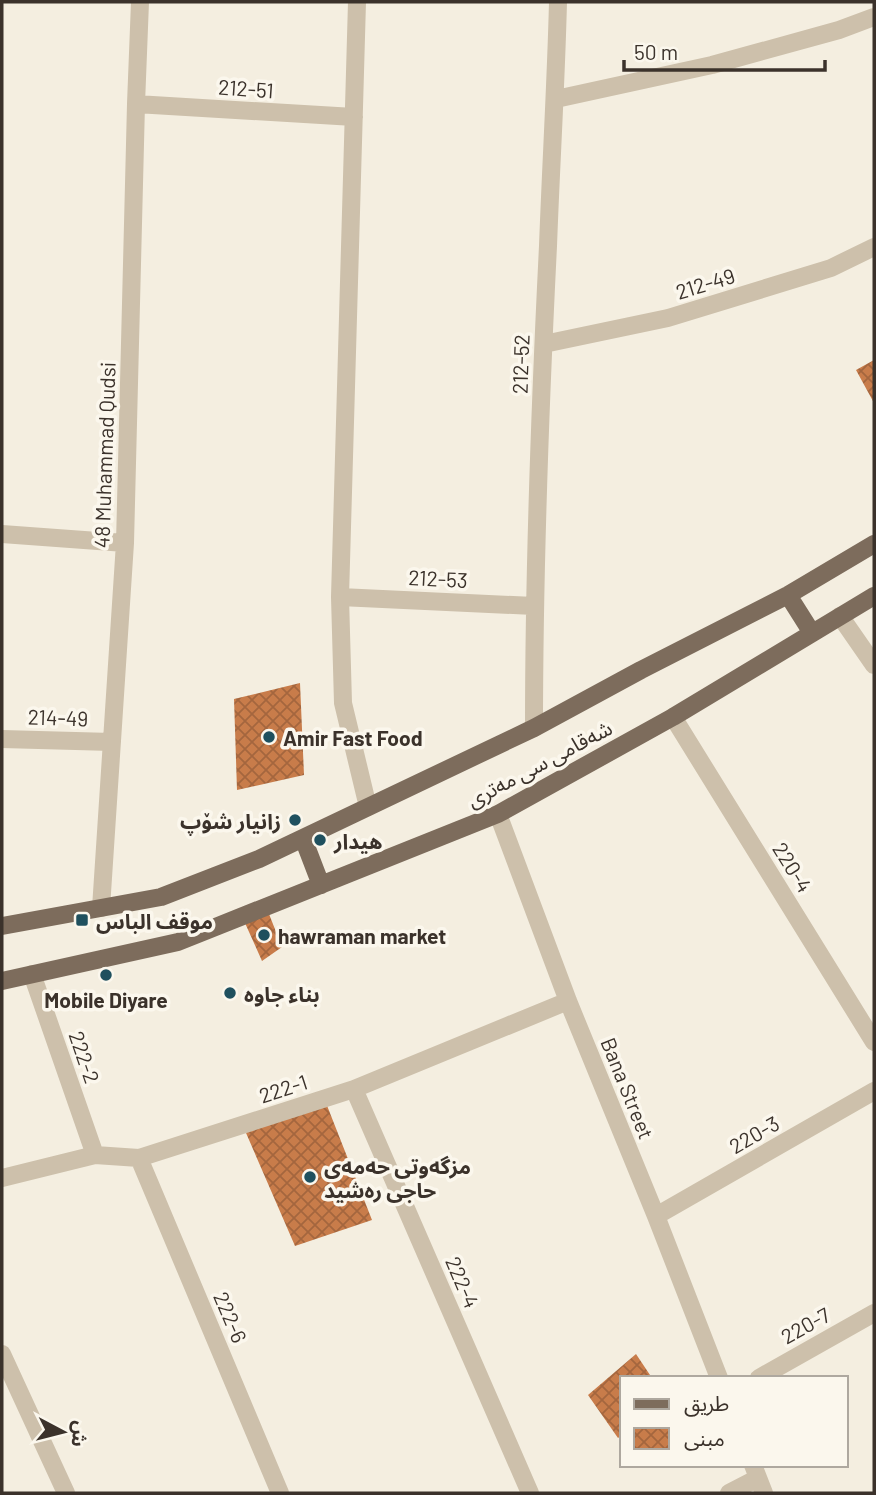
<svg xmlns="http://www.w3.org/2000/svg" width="876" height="1495" font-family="Barlow,'Noto Sans Arabic',sans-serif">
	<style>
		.building { fill: url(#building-cross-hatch) }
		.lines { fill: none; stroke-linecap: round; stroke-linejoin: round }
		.minor { stroke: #cdc0ab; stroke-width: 18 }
		.major { stroke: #7d6c5c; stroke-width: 18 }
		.poi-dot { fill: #1f505e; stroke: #fbf7ed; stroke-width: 2.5 }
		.labels { text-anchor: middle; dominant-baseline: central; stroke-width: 7; stroke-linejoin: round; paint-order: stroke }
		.street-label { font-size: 21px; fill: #3b322b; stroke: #fbf7ed }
		.poi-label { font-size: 21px; font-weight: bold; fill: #3b322b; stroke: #fbf7ed; text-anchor: start }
	</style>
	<defs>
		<pattern id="building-cross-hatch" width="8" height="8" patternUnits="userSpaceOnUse" patternTransform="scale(1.75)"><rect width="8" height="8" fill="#c87c4a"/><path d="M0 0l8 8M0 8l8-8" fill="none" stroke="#a4663e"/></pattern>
	</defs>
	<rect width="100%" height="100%" fill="#f4eee0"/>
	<!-- building -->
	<path class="building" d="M874,360V403L856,370Z
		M300,683L304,775L237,790L234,699Z
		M269,914L282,947L262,961L245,923Z
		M326,1103L372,1220L295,1246L243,1126Z
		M636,1354L652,1378H622V1435L618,1438L588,1395Z"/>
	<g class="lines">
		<!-- minor -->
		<path class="minor" d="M357,2L340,597L343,703L368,807
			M556,99L712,65L839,30L874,17
			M136,104L354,117
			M544,344L668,318L831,268L874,247
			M2,534L125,543
			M340,597L534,606
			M840,616L874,665
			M673,717L874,1042
			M534,728C534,567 540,406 548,246C551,164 556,83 558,2
			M2,739L112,742
			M498,814L568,1001L656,1216L719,1378
			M101,908L125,543L136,104L140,2
			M32,974L95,1155
			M354,1089L530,1493
			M139,1158L280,1493
			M2,1178L95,1155L139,1158L354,1089L568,1001
			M656,1216L874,1091
			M2,1354L66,1493
			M759,1378L874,1313
			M753,1465L764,1493
			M729,1493L758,1478"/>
		<!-- major -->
		<path class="major" d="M788,595L812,633
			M303,838L321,885
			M2,926L161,897L259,859L534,728L641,670L788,595L874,544
			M2,981L178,942L498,814L673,717L874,596"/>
	</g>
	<!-- markers -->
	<g class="poi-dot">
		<circle cx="269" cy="737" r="7"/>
		<circle cx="295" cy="820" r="7"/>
		<circle cx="320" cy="840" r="7"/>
		<rect x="75" y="913" width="14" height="14" rx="3.5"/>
		<circle cx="264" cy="935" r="7"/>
		<circle cx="106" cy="975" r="7"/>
		<circle cx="230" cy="993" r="7"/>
		<circle cx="310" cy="1177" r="7"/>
	</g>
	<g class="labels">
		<!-- street labels -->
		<g class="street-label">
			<text transform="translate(246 88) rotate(4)">212-51</text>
			<text transform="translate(705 283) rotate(-17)">212-49</text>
			<text transform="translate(520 364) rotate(-88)">212-52</text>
			<text transform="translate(104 455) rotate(-88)">48 Muhammad Qudsi</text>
			<text transform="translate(438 578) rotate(3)">212-53</text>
			<text transform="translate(58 717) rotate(2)">214-49</text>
			<text transform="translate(539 763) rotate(-28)">شەقامی سی مەتری</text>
			<text transform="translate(793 867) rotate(58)">220-4</text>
			<text transform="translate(85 1057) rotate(71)">222-2</text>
			<text transform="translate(283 1088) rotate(-18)">222-1</text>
			<text transform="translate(628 1088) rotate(68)">Bana Street</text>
			<text transform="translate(754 1134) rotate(-30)">220-3</text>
			<text transform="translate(463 1282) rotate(67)">222-4</text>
			<text transform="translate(231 1317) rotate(67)">222-6</text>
			<text transform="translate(805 1325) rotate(-29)">220-7</text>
		</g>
		<!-- poi labels -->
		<g class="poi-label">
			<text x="283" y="737">Amir Fast Food</text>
			<text x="281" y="820" text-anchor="end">زانیار شۆپ</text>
			<text x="334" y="840">هيدار</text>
			<text x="96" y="920">موقف الباس</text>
			<text x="278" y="935">hawraman market</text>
			<text x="244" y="993">بناء جاوە</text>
			<text x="106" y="999" text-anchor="middle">Mobile Diyare</text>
			<text x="324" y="1165">مزگەوتی حەمەی<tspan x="324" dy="24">حاجی رەشید</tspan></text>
		</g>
	</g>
	<!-- border -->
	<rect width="876" height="1495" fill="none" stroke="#3b322b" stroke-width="7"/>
	<!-- legend -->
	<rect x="620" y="1376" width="228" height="91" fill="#fbf7ed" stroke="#aea89f" stroke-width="2"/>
	<rect x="634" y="1399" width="35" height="10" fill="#7d6c5c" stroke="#aea89f" stroke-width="2"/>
	<text x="684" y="1411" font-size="21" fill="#3b322b">طريق</text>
	<rect x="634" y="1428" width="35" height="21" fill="url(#building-cross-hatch)" stroke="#aea89f" stroke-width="2"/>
	<text x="684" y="1446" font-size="21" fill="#3b322b">مبنى</text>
	<!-- north arrow -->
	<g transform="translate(63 1432) rotate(97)" stroke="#fbf7ed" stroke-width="5" paint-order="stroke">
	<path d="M0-5L12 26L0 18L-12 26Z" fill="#3b322b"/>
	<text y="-10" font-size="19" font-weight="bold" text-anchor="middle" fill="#3b322b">ش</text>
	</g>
	<!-- scale -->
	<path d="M624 60v10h201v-10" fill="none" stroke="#3b322b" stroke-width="3.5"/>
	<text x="634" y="60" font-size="21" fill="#3b322b" stroke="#fbf7ed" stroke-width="5" paint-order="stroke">50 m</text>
</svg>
